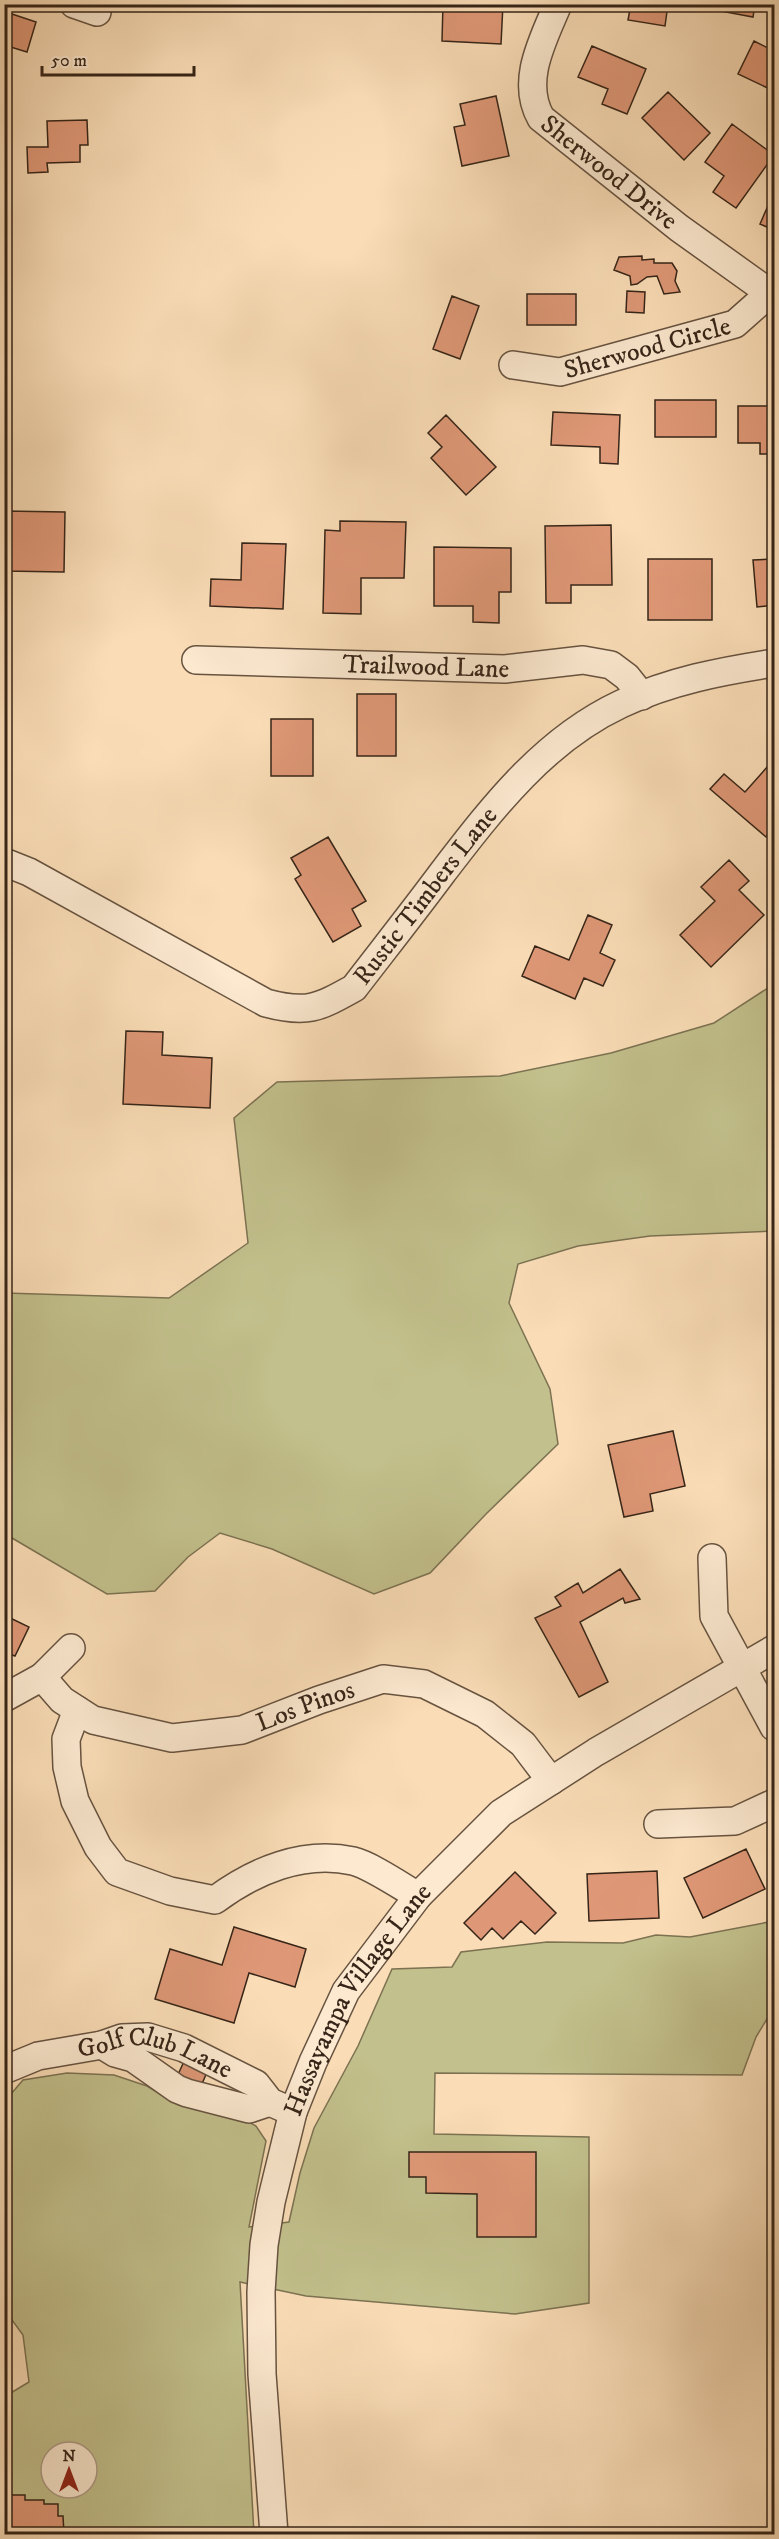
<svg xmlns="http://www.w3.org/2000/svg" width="779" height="2539" font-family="'IM FELL DW Pica',serif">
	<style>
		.green { fill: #c2c08c; stroke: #7c7252; stroke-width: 1.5; fill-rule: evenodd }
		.building { fill: #df9877; stroke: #362518; stroke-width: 1.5 }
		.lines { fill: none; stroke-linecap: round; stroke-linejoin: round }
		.minor-casing { stroke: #675340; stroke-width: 30 }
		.minor { stroke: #fce9d0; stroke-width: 27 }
		.labels { text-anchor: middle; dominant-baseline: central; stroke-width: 6; stroke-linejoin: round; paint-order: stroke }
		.street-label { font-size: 26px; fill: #362518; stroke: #fce9d0 }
	</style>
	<rect width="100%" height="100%" fill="#faddb7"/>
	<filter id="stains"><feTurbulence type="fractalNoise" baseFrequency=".00333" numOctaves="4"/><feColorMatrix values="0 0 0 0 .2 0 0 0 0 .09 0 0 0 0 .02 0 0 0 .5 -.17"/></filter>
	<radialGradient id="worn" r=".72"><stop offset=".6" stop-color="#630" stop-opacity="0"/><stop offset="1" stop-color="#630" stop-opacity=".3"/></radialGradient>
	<!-- green -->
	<path class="green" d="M774,984V1231L650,1236L578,1246L518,1264L509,1303L550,1389L558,1444L486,1514L430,1573L374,1594L272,1549L220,1533L188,1557L155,1591L107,1594L12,1538L5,1543V1293L169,1298L248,1243L234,1118L277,1082L500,1076L611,1053L714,1023Z
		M774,1921V2013L770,2014L756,2037L742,2075L435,2073L434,2134L589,2137V2303L515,2314L306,2296L240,2282L254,2534H5L4,2397L29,2382L23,2335L4,2309L5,2101L23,2080L67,2073L114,2075L147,2086L179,2105L242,2118L256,2126L266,2141L249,2227L289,2222L300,2173L314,2128L358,2046L392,1969L452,1967L461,1952L547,1942L623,1943L656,1935L690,1937ZM51,2452H87V2488H51Z"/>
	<!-- building -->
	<path class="building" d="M443,4H503L501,44L442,41Z
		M631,4H668L665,26L628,20Z
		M716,4H755L753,17L715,10Z
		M12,14L36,22L27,52L4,45V31L7,32Z
		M754,41L774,51V91L738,74Z
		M592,46L646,69L627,114L602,104L608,89L578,77Z
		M668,92L710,133L684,160L642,118Z
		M496,96L509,156L462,166L454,127L465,125L460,104Z
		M87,120L88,145H80V162L47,163L48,172L28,173L27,147H48L47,121Z
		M732,124L774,155L736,208L713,192L724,176L705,162Z
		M774,192V230L760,224Z
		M642,256V260L654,259V263H672L677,271L675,281L680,292L664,294L657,276L647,277L637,284L631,285L630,276L614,270L619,257Z
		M627,291L645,292L644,313L626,312Z
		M527,294H576V325H527Z
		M452,296L479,306L460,359L433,349Z
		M655,400H716V437H655Z
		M738,406H774V454H760V443H738Z
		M553,412L620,415L618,464L600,463V447L551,445Z
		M446,415L496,467L466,495L431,458L442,447L428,433Z
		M4,511L65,512L64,572L4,571Z
		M340,521L406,522L404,578H361V614L323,613L325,530L340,531Z
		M611,525L612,585H571V603H546L545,526Z
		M242,543L286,544L283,609L210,606L211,579L241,580Z
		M434,547L511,548V592H499V623L473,622V606H434Z
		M648,559H712V620H648Z
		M774,559V605L757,607L753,560Z
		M357,694H396V756H357Z
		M271,719H313V776H271Z
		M768,766L774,769V826L766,837L710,789L724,774L745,792Z
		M328,837L366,901L352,909L361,926L333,942L295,879L301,875L291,858Z
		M729,860L749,881L739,890L764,915L711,967L680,935L715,901L701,887Z
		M588,915L612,925L600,953L615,960L603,986L584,978L575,999L522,976L535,946L569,960Z
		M126,1031L163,1032L162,1055L212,1058L210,1108L123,1104Z
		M673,1431L685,1486L650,1494L653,1511L624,1517L608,1445Z
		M620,1569L640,1599L625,1603L623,1598L580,1622L608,1682L579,1697L535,1618L561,1606L555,1597L578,1583L583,1593Z
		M4,1615L29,1627L15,1656L4,1652Z
		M746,1849L765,1889L703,1918L684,1878Z
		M657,1871L659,1918L589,1921L587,1874Z
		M515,1872L556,1913L535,1934L521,1921L503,1939L492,1928L481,1940L464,1923Z
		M234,1927L306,1949L295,1987L249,1973L234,2023L155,1999L170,1949L222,1965Z
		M187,2055L210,2065L199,2091L175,2081Z
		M409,2152H536V2237H477V2194L426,2193V2177H409Z
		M4,2495H25V2500H44V2504H58V2516H63L64,2534L4,2533Z"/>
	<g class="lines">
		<!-- minor casing -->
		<g class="minor-casing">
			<g id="minor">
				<path d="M74,4L97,12"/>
				<path id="s1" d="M558,4C543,40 520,81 541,118L679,228L774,296"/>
				<path id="s2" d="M513,365L560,372L735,324L770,293"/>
				<path id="s3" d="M196,660L505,669L583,660L611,665L627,677L642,696"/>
				<path id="s4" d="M4,862L29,872L266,1003C307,1014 318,1008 354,988C384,949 414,911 443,872C493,807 544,740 621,704C669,681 722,671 774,663"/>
				<path d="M712,1558L714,1616L774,1727"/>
				<path d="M42,1677L71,1648"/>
				<path id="s5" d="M4,1698L42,1677L62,1700L93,1720L172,1738L242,1730L319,1700L383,1679L424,1684L485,1714L523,1744L551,1781"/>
				<path d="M77,1710L66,1739L67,1767L75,1801L98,1847L117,1872L170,1891L215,1900C254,1871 303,1850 353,1861C370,1865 401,1886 418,1896"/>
				<path d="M658,1824L735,1821L774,1803"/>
				<path d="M102,2045L115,2053L133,2058L177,2089L187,2093L249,2109L270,2102"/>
				<path id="s6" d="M4,2070L38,2056L102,2045L122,2038L148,2037L184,2048L256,2084L270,2102L293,2112"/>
				<path id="s7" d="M274,2534L262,2374L261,2292L264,2245L271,2202L293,2112L313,2062L346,1991L418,1896L501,1813L596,1752L774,1649"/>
			</g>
		</g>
		<!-- minor -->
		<use href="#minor" class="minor"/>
	</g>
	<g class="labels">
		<!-- street labels -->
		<g class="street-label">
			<text stroke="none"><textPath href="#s1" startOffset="207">Sherwood Drive</textPath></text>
			<text stroke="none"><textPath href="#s2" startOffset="138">Sherwood Circle</textPath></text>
			<text stroke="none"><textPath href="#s3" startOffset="230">Trailwood Lane</textPath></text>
			<text stroke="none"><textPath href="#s4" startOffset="507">Rustic Timbers Lane</textPath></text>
			<text stroke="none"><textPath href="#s5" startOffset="330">Los Pinos</textPath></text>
			<text stroke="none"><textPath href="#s7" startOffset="556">Hassayampa Village Lane</textPath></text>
			<text stroke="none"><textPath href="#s6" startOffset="158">Golf Club Lane</textPath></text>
		</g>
	</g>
	<!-- margin -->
	<rect width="779" height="2539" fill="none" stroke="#faddb7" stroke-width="24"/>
	<rect x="6" y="6" width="767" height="2527" fill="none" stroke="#362518" stroke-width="3"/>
	<rect x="12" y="12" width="755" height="2515" fill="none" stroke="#362518" stroke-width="1.5"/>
	<!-- north arrow -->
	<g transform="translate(69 2470)"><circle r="28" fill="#fce9d0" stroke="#ad9b86" stroke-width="1.5"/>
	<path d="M0-4.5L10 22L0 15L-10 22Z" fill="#8f2418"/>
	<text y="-9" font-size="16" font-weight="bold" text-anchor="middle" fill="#362518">N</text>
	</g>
	<!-- scale -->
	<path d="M42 66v9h152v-9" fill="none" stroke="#362518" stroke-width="3"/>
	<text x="51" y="66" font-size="18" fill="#362518" stroke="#fce9d0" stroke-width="4.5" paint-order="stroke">50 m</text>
	<rect width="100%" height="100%" filter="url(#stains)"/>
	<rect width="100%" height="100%" fill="url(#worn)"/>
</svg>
